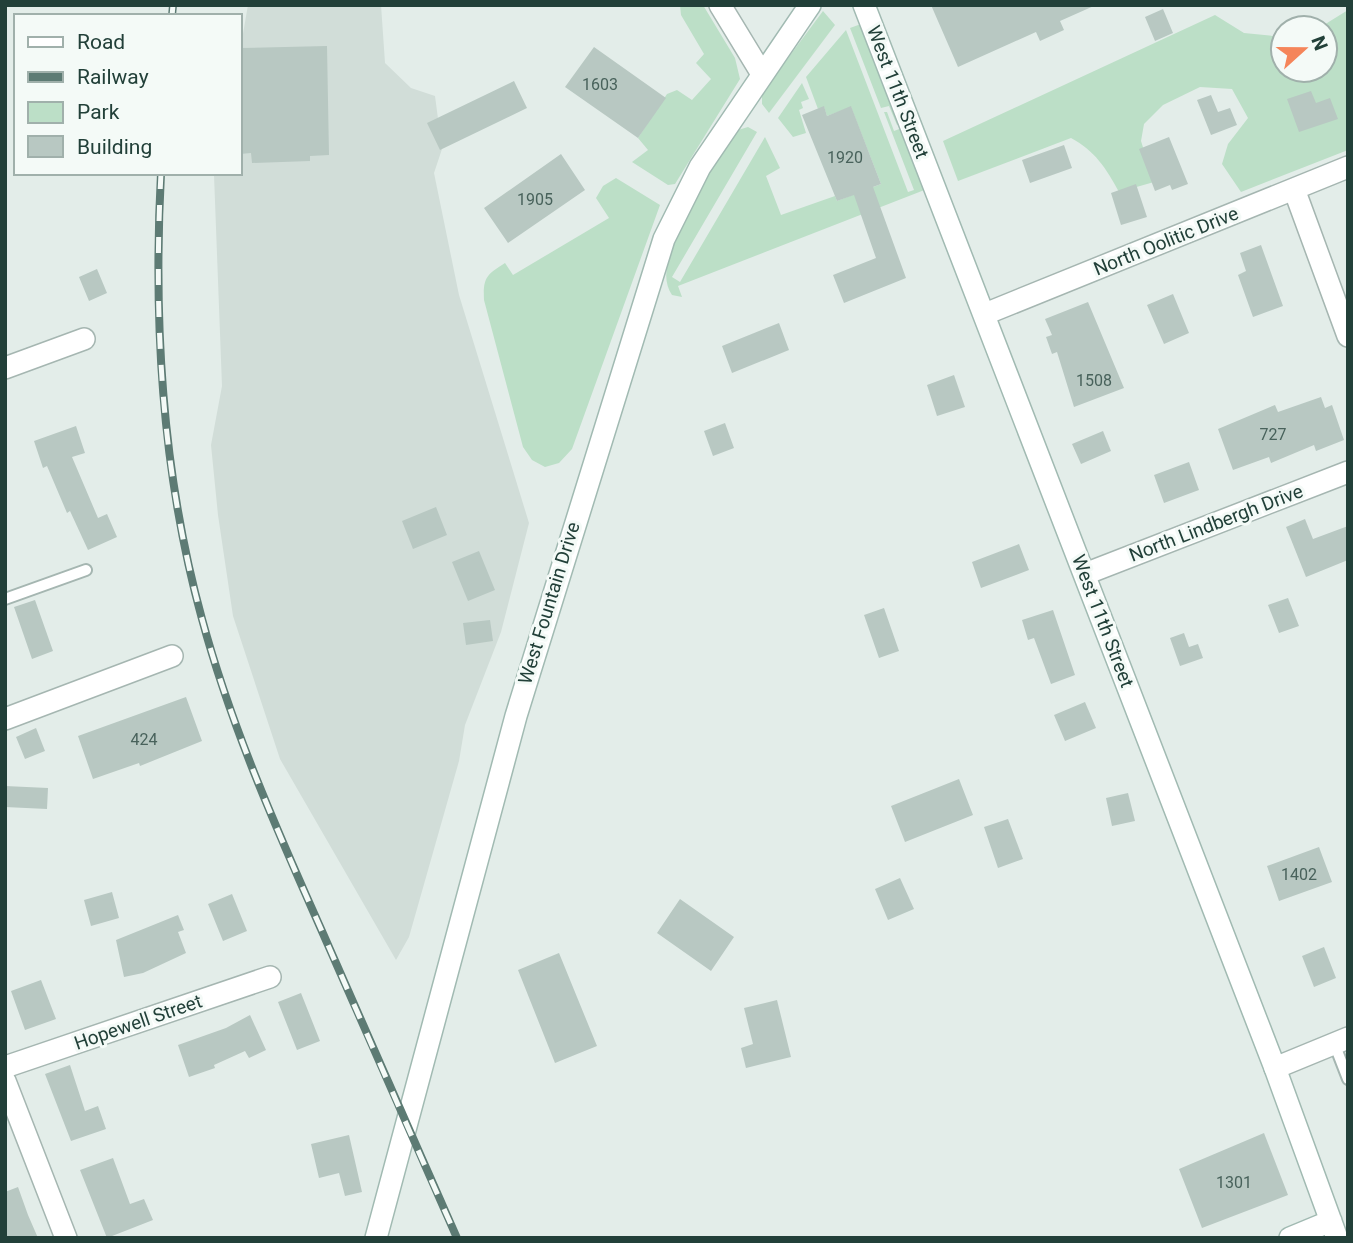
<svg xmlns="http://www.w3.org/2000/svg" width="1353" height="1243" font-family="Roboto,sans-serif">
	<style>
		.built { fill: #d1ddd8 }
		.green { fill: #bcdfc7 }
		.building { fill: #b8c8c2 }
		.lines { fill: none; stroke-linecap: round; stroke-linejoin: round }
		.lane-casing { stroke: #a5b6b1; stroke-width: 14 }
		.street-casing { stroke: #a5b6b1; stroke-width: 24 }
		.secondary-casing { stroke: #a1bab2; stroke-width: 24 }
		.lane { stroke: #fff; stroke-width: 10 }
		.street { stroke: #fff; stroke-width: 21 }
		.secondary { stroke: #fff; stroke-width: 21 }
		.rail-casing { stroke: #5d7b74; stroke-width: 8 }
		.rail { stroke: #f4faf7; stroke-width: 5; stroke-dasharray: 16; stroke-linecap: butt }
		.labels { text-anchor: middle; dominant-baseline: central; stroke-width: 6; stroke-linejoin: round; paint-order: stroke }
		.number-label { font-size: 16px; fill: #48625b }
		.street-label { font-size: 19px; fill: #224039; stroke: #f4faf7 }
	</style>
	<rect width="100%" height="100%" fill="#e3ede9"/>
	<!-- built -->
	<path class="built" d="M248,5H381L385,63L411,88L435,96L442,149L434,173L459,295L529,523L501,632L465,725L459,761L409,937L396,960L280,759L233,616L218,515L211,445L222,386L214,175L240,173V51Z"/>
	<!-- green -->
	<path class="green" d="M680,5H703L735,58L740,79L675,184L668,185L632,162L648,150L638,138L667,94L677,90L692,100L711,79L696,63L704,54L681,15Z
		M1348,10V150L1241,192L1222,164L1228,144L1248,118L1232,89L1200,87L1163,105L1144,124L1141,141L1154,182L1119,192C1106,168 1095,151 1071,138L958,181L943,141L1215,15L1244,33L1283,37V70H1325V28H1319Z
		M823,11L835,25L769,113L762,104V93Z
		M861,24L900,123L897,125L889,106L881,108L850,28Z
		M846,30L908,192L914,190L884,112H887L894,131L902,128L927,189L678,286L682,297L672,295C667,288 665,278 667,269C671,237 714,151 738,130L748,127L757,132L672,277L680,282L765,137L780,168L766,176L781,215L835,196L837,201L881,184L851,107L827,116L824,107L818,109L806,77Z
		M802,83L809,99L801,102L803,108L799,110L806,133L793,137L778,118Z
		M616,178L660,205L572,449L559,463L545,467L532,460L523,447L484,300C483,278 486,275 505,263L513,275L609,218L596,198L603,186Z"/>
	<!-- building -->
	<path class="building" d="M931,5H1096L1060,21L1064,30L1040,41L1036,32L958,67Z
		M1163,9L1173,33L1155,41L1145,17Z
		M327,46L329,155L310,156V161L252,163L251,153L240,154V48Z
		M594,47L666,98L638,138L565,87Z
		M514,81L527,108L440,150L427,123Z
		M1311,91L1316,103L1330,98L1338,119L1299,132L1287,99Z
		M1211,95L1218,112L1230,108L1237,125L1211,135L1197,100Z
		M824,106L827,116L851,106L881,184L873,187L906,278L844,303L833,275L876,258L854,195L837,201L802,115Z
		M1169,137L1188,184L1172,190L1170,185L1155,191L1139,149Z
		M1064,145L1072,168L1030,183L1022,160Z
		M561,154L585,190L508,243L484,208Z
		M1136,184L1147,217L1121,225L1111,193Z
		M1261,245L1283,306L1253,317L1238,275L1246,271L1240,253Z
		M97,269L107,293L89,301L79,277Z
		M1173,294L1189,333L1164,344L1147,305Z
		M1088,302L1124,388L1074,407L1057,352L1052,354L1046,337L1052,335L1045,319Z
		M779,323L789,350L732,373L722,346Z
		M954,375L965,407L937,416L927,385Z
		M1321,397L1325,408L1332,405L1344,440L1316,451L1314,445L1271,463L1269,457L1233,470L1218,429L1275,405L1278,412Z
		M725,423L734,448L713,456L704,431Z
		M76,426L85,453L72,457L98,518L107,514L117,537L88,550L70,511L67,513L47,466L43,468L34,441Z
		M1103,431L1111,451L1081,464L1072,444Z
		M1189,462L1199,490L1164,503L1154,475Z
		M436,507L447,535L413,549L402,521Z
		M1305,519L1313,539L1348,526V560L1306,577L1286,527Z
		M1019,544L1029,570L981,588L972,562Z
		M479,551L495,590L468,601L452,562Z
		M1288,598L1299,626L1279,633L1268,605Z
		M35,600L53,651L32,659L14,607Z
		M884,608L899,651L879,658L864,615Z
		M1053,610L1075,675L1051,684L1034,638L1028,640L1022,620Z
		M490,620L493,641L466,645L463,623Z
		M1184,633L1189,647L1198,644L1203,658L1180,666L1170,638Z
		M186,697L202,741L140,766L139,763L93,779L78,736Z
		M1085,702L1096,728L1065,741L1054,715Z
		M36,728L45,751L25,759L16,737Z
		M959,779L973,815L905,842L891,806Z
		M5,786L48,788L47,809L5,807Z
		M1128,793L1135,821L1112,826L1106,798Z
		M1008,819L1023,859L998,868L984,827Z
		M1319,847L1332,882L1279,901L1267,866Z
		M900,878L914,909L888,920L875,889Z
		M112,892L119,918L91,926L84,900Z
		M232,894L247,931L223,941L208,904Z
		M680,899L734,937L711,971L657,933Z
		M178,915L184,930L178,932L186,953L143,973L124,977L116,940Z
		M1324,947L1336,978L1314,987L1302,956Z
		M559,953L597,1046L555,1063L518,970Z
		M41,980L56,1019L25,1030L11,991Z
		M301,993L320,1041L297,1050L278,1002Z
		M777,1000L791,1057L746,1068L741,1048L753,1044L744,1008Z
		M250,1015L266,1050L249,1058L245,1051L214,1065L215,1068L189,1077L178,1045L226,1028Z
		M70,1065L85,1111L98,1106L106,1129L71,1141L45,1074Z
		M1264,1133L1288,1195L1202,1228L1179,1169Z
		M349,1135L362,1192L345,1196L339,1173L319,1178L311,1144Z
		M113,1158L130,1204L144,1199L153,1220L107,1238L80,1170Z
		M18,1187L28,1215L38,1238H5V1192Z"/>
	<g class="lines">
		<!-- lane casing -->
		<g class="lane-casing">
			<path id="lane" d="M5,599L86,570
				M1334,1043L1348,1079"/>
		</g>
		<!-- street casing -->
		<g class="street-casing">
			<path id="street" d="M720,5L762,74
				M1294,189L1348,336
				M985,314L1348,167
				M5,368L84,339
				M1085,574L1348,472
				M5,719L172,656
				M5,1067L270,977
				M1275,1068L1348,1038
				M5,1081L66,1238"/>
		</g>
		<!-- secondary casing -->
		<g class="secondary-casing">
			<path id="secondary" d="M864,5L1275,1068L1337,1238
				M376,1238L516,716L664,239L700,167L810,5
				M1290,1238L1331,1221"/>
		</g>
		<!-- lane -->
		<use href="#lane" class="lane"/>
		<!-- street -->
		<use href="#street" class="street"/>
		<!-- secondary -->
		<use href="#secondary" class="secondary"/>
		<!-- rail casing -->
		<g class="rail-casing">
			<path id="rail" d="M172,16L173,5
				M161,173C153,324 162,474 202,619C231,726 276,828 321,929C366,1032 411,1135 457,1238"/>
		</g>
		<!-- rail -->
		<use href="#rail" class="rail"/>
	</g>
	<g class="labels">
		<!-- number labels -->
		<g class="number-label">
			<text x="600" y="84">1603</text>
			<text x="845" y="157">1920</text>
			<text x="535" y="199">1905</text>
			<text x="1094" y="380">1508</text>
			<text x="1273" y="434">727</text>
			<text x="144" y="739">424</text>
			<text x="1299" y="874">1402</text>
			<text x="1234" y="1182">1301</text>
		</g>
		<!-- street labels -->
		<g class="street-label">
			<text transform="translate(898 92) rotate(69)">West 11th Street</text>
			<text transform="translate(1166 241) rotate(-22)">North Oolitic Drive</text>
			<text transform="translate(1216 523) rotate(-21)">North Lindbergh Drive</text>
			<text transform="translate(549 603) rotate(-73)">West Fountain Drive</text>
			<text transform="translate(1103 621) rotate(69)">West 11th Street</text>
			<text transform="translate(138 1022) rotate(-19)">Hopewell Street</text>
		</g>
	</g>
	<!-- border -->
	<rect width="1353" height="1243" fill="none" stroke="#224039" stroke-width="14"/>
	<!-- legend -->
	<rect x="14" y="14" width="228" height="161" fill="#f4faf7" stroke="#a0b0ab" stroke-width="2"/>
	<rect x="28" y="37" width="35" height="10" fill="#ffffff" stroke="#a0b0ab" stroke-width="2"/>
	<text x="77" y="49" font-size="21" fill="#224039">Road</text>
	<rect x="28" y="72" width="35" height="10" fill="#5d7b74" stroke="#a0b0ab" stroke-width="2"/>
	<text x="77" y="84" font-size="21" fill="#224039">Railway</text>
	<rect x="28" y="102" width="35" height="21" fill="#bcdfc7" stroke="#a0b0ab" stroke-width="2"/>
	<text x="77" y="119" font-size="21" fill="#224039">Park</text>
	<rect x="28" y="136" width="35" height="21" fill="#b8c8c2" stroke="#a0b0ab" stroke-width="2"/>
	<text x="77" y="154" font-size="21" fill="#224039">Building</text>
	<!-- north arrow -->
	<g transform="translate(1304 49) rotate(69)"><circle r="33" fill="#f4faf7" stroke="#a0b0ab" stroke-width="2"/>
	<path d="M0-5L12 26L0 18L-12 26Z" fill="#f5855a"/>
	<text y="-10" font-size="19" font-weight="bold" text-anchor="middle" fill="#224039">N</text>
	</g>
</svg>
